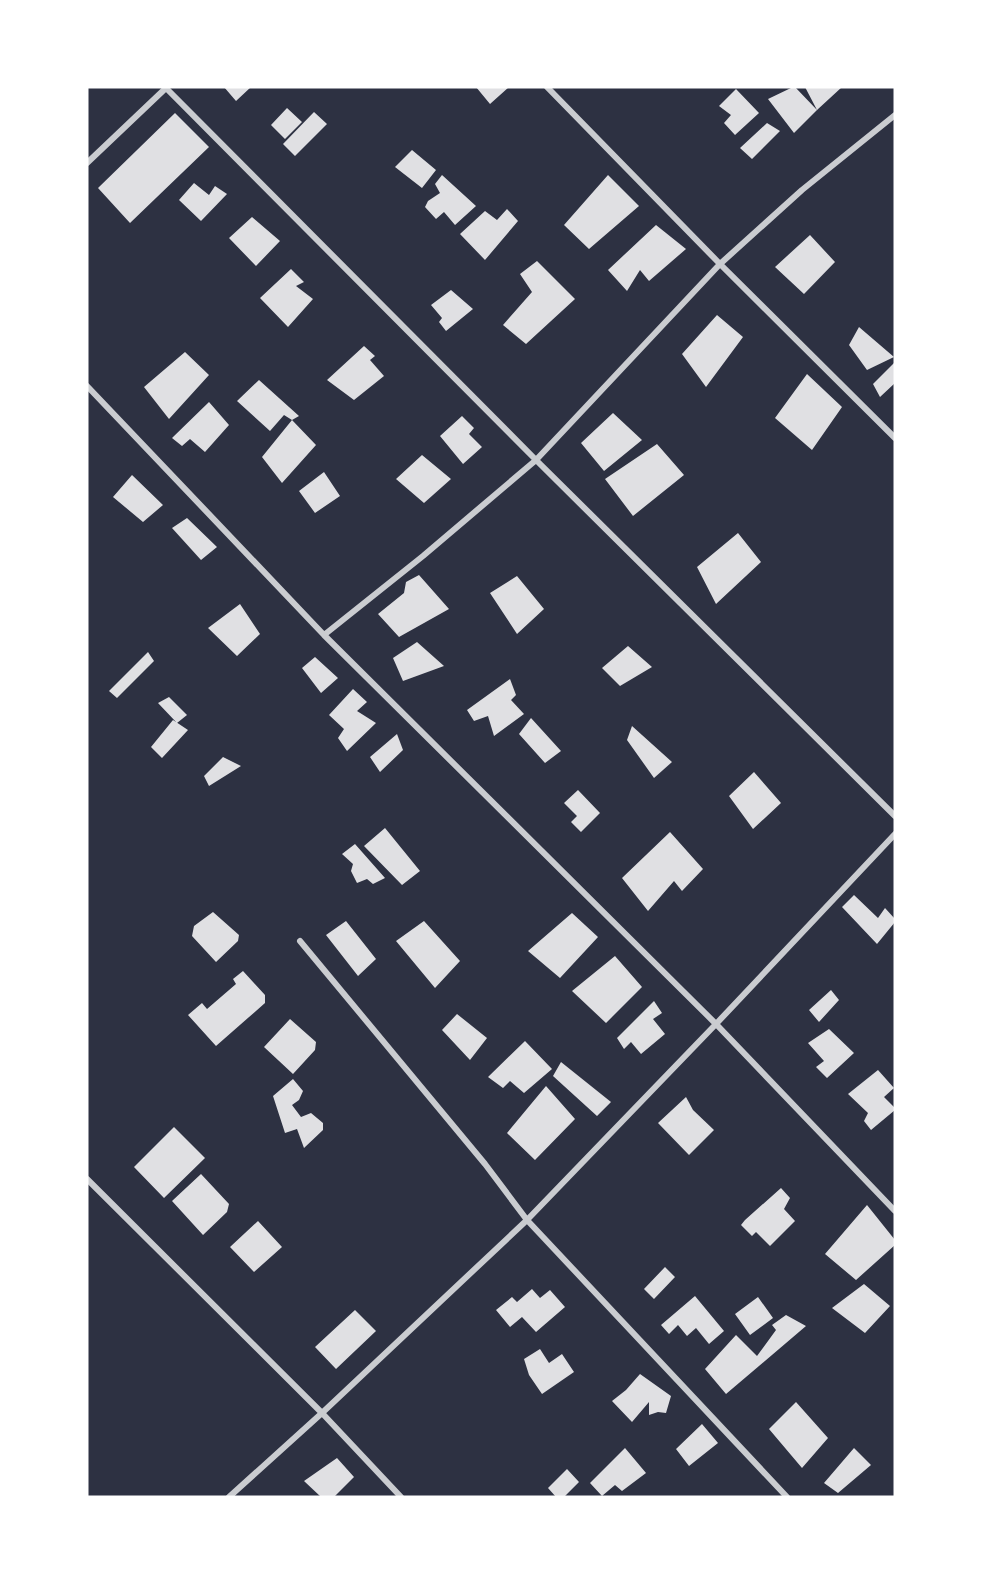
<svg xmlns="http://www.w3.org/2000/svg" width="982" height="1584" font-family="Poppins,sans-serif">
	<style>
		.building { fill: #e0e0e3 }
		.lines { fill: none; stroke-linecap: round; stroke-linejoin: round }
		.minor { stroke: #caccd0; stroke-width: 6 }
	</style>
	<rect width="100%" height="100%" fill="#2d3142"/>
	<!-- building -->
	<path class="building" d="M224,87H251L236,101Z
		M476,87H509L490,104Z
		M793,87H795L817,110L794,133L768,99Z
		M805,87H842L817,110Z
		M736,89L759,113L735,135L724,123L731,115L719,106Z
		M287,108L302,122L285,139L271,125Z
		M314,112L327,124L295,156L283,144Z
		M175,113L209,147L130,223L98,188Z
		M767,123L780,131L752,159L740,148Z
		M412,150L436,170L422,188L395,167Z
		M442,175L476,206L455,225L444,212L436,219L425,207L428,201L440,193L435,184Z
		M608,175L639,206L589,249L564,225Z
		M194,183L209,195L215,186L227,194L201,221L179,200Z
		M507,209L518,221L485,260L460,234L485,211L497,220Z
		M252,217L280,241L256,266L229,238Z
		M656,225L686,249L649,281L640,270L627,291L608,270Z
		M810,235L835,262L804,294L775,267Z
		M537,261L575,299L526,344L503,325L532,292L520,274Z
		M291,269L304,282L296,286L313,299L288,327L260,298Z
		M451,290L473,309L446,331L439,322L442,318L431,305Z
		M717,315L743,337L706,387L682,354Z
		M859,327L894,357L867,370L849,345Z
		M364,346L375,356L370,360L384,376L354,400L327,380Z
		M185,352L209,375L169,419L144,387Z
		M895,362V383L880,397L873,384Z
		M807,374L842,407L812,450L775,418Z
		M259,380L299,416L292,420L284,415L270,431L237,401Z
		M209,402L229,425L205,452L190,439L182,446L172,438Z
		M613,413L642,440L604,471L581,443Z
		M462,416L474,428L469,434L482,447L463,464L440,436Z
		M292,420L316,445L282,483L262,457Z
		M657,444L684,475L633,516L605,479Z
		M422,455L451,479L424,503L396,479Z
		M324,472L340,496L315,513L299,491Z
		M132,475L163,505L143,522L113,497Z
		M187,518L217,547L201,560L172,528Z
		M738,533L761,562L716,604L697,567Z
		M419,575L449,609L399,637L378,614L404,593L406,582Z
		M517,576L544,609L517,634L490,593Z
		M240,604L260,634L237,656L208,628Z
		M417,642L444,666L403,681L393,658Z
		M628,646L652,667L620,686L602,668Z
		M148,652L154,661L117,698L109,691Z
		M315,657L338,678L321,693L302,668Z
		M510,679L516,695L511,700L524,714L494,736L488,716L474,721L467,710Z
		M353,689L367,702L357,711L376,723L347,751L338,738L344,729L329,715Z
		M169,697L187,715L177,723L158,703Z
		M531,718L561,751L545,763L519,734Z
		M173,720L188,730L162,758L151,747Z
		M632,726L672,762L654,778L627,740Z
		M397,734L403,750L380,772L370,757Z
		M223,757L241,766L209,786L204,776Z
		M754,772L781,803L753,829L729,796Z
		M578,790L600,813L581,832L571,822L577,816L564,803Z
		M385,828L420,871L402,885L364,846Z
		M670,832L703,869L682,891L674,881L648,911L622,878Z
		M355,844L385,878L373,884L367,879L357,883L351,871L353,864L342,854Z
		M854,895L878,918L885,908L895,919V922L877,944L842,907Z
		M213,912L239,935L238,941L216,962L192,936L194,926Z
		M572,913L598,937L560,978L528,951Z
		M346,921L376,959L358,976L326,935Z
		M424,921L460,961L435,988L396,941Z
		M615,956L642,987L606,1023L572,991Z
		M243,971L265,995V1003L216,1046L188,1015L202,1003L207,1009L236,984L233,979Z
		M831,990L839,1000L819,1022L809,1010Z
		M654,1001L662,1013L653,1019L665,1034L641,1054L631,1042L624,1049L617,1038Z
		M457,1014L487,1038L470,1060L442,1030Z
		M290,1019L316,1042L315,1050L293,1074L264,1047Z
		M829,1029L854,1053L827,1078L816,1067L824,1061L808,1043Z
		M525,1041L552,1069L524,1093L510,1081L503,1088L488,1077Z
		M561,1062L611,1102L597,1116L553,1076Z
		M878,1070L894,1088L884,1097L895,1108V1110L871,1130L864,1121L868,1113L848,1094Z
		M293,1079L303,1091L299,1100L292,1105L301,1117L311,1113L323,1123V1130L304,1148L297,1129L285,1133L273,1096Z
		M546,1086L575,1119L535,1160L507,1133Z
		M686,1097L693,1110L714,1130L689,1155L658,1123Z
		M174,1127L205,1158L164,1198L134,1167Z
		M201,1174L229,1204L227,1212L203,1235L172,1201Z
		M781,1188L790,1198L784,1209L795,1221L770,1246L756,1232L752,1236L741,1225L745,1220Z
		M867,1205L895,1240V1245L856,1280L825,1254Z
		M258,1221L282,1247L254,1272L230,1247Z
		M665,1267L675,1277L654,1299L644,1289Z
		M864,1284L890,1306L865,1333L832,1308Z
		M532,1289L540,1298L550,1290L565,1307L536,1332L522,1317L510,1327L496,1310L512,1297L517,1302Z
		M695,1296L724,1331L709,1344L696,1328L687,1336L678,1325L669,1334L661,1325Z
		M758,1297L773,1318L750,1335L735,1314Z
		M355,1310L376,1331L336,1369L315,1347Z
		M786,1315L806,1326L726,1394L705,1369L736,1335L757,1356L776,1330L772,1325Z
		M540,1349L549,1363L562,1354L574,1372L542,1394L529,1375L524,1359Z
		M640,1374L671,1396L666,1413L658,1412L649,1415V1402L632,1422L612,1401L626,1390Z
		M796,1402L828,1438L802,1468L769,1429Z
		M702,1424L718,1443L689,1466L676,1449Z
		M625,1448L646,1473L622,1491L615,1485L602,1496L590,1483Z
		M854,1448L871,1465L838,1493L824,1483Z
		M337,1458L354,1477L334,1497H321L304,1481Z
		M567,1469L579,1482L564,1497H556L548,1488Z"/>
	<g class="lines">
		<!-- minor -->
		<path class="minor" d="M165,87L536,460L895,816
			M547,87L720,264L895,438
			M87,163L167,87
			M87,386L324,635L716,1024L895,1211
			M324,635L423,556L536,460L720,264L802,190L895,115
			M300,941L485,1164L527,1220L787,1497
			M87,1179L322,1413L401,1497
			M229,1497L322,1413L527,1220L716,1024L895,834"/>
	</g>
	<!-- border -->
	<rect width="982" height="1584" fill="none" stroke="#ffffff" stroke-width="177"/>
</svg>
